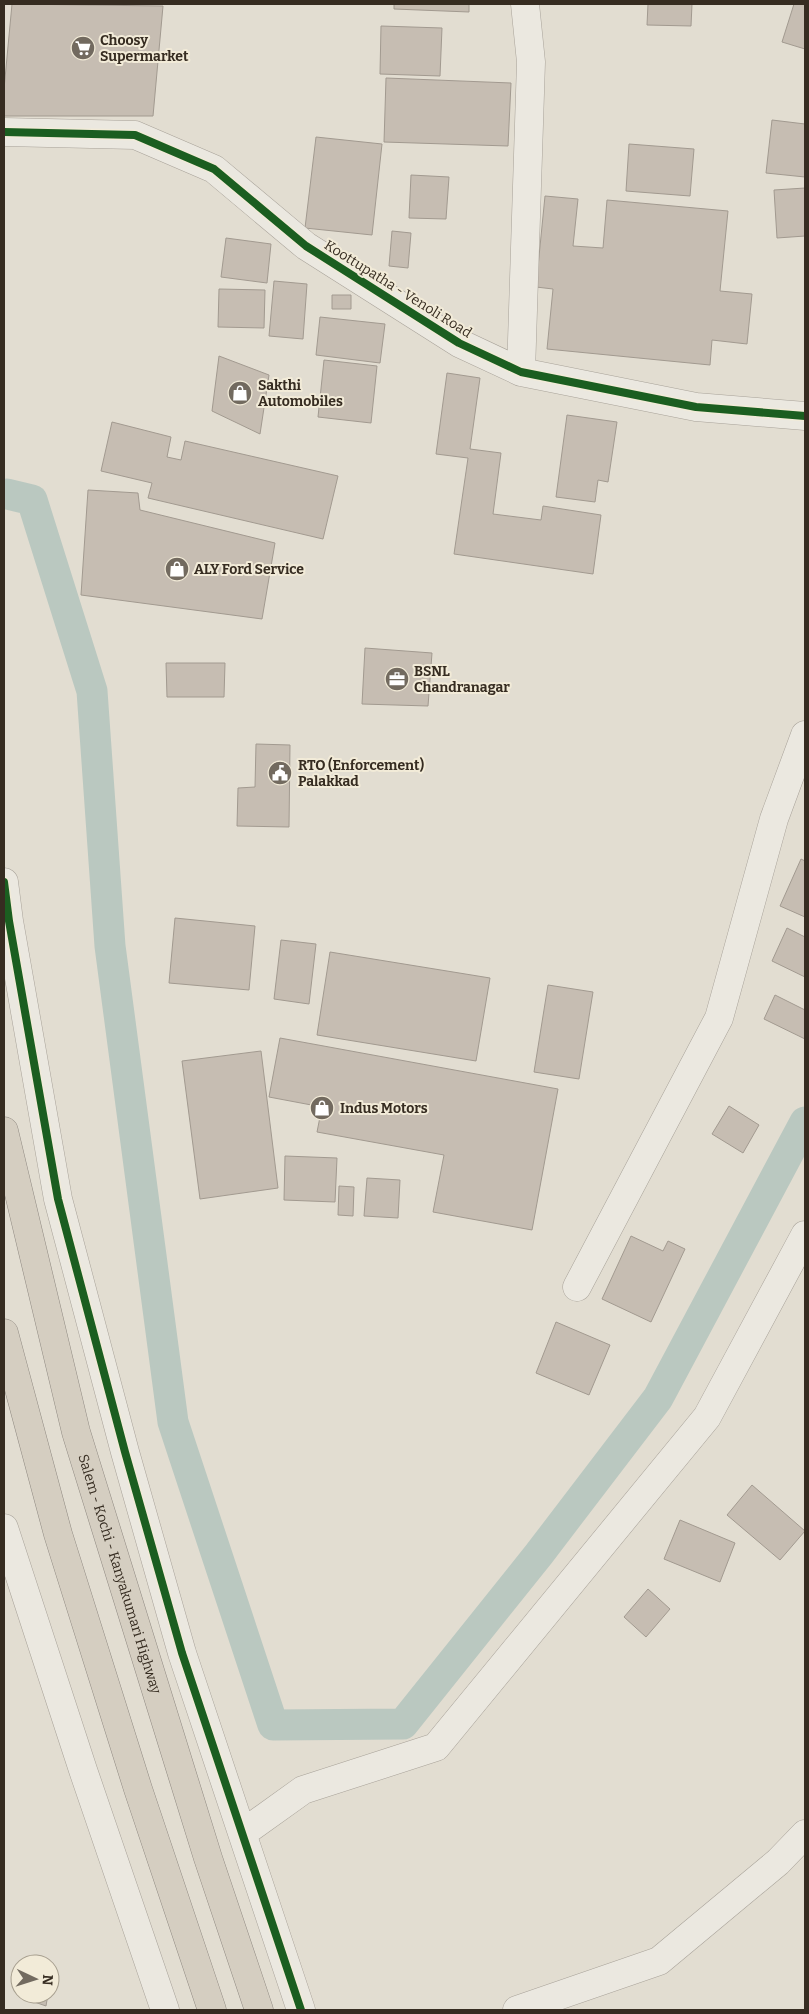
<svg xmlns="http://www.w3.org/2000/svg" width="809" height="2014" font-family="Bitter,serif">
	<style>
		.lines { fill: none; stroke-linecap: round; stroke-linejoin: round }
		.canal { stroke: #bac8c0; stroke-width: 31 }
		.building { fill: #c6bdb2; stroke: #a29a90 }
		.minor-casing { stroke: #a8a299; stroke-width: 29 }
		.highway-casing { stroke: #8e8880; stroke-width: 29 }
		.minor { stroke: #ebe8e0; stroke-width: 28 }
		.highway { stroke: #d5cec1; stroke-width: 28 }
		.cycleway-casing { stroke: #f2ebd8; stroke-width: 11 }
		.cycleway { stroke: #1b5e20; stroke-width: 8 }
		.labels { text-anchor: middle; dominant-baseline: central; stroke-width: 4; stroke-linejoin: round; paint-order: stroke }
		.poi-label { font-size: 14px; font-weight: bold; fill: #362c21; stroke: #f2ebd8; text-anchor: start }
		.street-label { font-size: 14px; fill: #362c21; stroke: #f2ebd8 }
	</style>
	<rect width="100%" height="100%" fill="#e2ddd1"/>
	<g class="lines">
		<!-- canal -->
		<path class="canal" d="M7,494L32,500L92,691L110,946L173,1422L273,1725L403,1724L539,1554L658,1398L805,1122"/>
	</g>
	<!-- building -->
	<path class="building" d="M12,4L163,6L153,116H4V89Z
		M394,4H469V12L394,9Z
		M648,4H692L691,26L647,25Z
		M794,4H805V49L782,42Z
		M381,26L442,28L440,76L380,74Z
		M386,78L511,83L508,146L384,142Z
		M772,120L805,124V177L766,173Z
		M316,137L382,144L372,235L305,228Z
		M629,144L694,149L690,196L626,191Z
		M411,175L449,177L446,219L409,218Z
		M805,188V236L777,238L774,190Z
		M545,196L578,199L573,246L603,248L607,200L728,211L720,291L752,294L747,344L712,340L710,365L547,349L553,289L536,287Z
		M392,231L411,233L408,268L389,266Z
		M226,238L271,244L267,283L221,277Z
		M274,281L307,284L303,339L269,336Z
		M219,289L265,290L264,328L218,327Z
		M332,295H351V309H332Z
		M320,317L385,324L380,363L316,355Z
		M219,356L269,375L260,434L212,411Z
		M324,360L377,366L371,423L318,417Z
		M447,373L480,378L470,449L501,453L493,514L541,520L543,506L601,515L593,574L454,554L468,458L436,454Z
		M567,415L617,422L608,482L598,480L595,502L556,497Z
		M112,422L171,437L167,457L181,460L185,441L338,476L323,539L148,498L152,483L101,471Z
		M88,490L138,493L140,510L275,543L262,619L81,595Z
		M365,648L432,653L428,706L362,704Z
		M166,663H225L224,697H167Z
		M256,744L290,745L289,827L237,826L238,788L255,787Z
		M801,859L805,861V917L780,906Z
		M175,918L255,926L249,990L169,983Z
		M787,928L805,937V977L772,961Z
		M281,940L316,944L309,1004L274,999Z
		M330,952L490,978L476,1061L317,1035Z
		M548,985L593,992L579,1079L534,1072Z
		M775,995L805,1010V1039L764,1019Z
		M280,1038L558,1089L532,1230L433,1212L444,1155L317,1132L322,1107L269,1097Z
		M261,1051L278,1188L200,1199L182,1061Z
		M729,1106L759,1125L743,1153L712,1134Z
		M285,1156L337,1158L335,1202L284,1200Z
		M367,1178L400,1180L398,1218L364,1216Z
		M339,1186L354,1187L353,1216L338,1215Z
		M631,1236L663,1251L668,1241L685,1249L651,1322L602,1299Z
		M556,1322L610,1345L589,1395L536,1373Z
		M752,1485L805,1531L780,1560L727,1515Z
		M680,1520L735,1543L720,1582L664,1559Z
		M648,1589L670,1609L646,1637L624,1617Z
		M24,1994H48L46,2006L23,1998Z"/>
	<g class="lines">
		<!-- minor casing -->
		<g class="minor-casing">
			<path id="minor" d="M4,132L135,135L214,169L306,246L459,343L521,372L696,407L805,416
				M521,372L531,62L525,4
				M4,882L9,921L58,1199L125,1452L182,1653L301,2010
				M577,1287L719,1018L774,819L805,735
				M4,1528L83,1770L165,2010
				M243,1833L303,1790L436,1747L707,1417L805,1235
				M517,2010L659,1961L778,1862L805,1834"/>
		</g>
		<!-- highway casing -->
		<g class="highway-casing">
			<g id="highway">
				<path id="s1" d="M4,1131L76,1432L208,1858L259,2010"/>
				<path d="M4,1333L58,1534L138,1789L212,2010"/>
			</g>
		</g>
		<!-- minor -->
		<use href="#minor" class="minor"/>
		<!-- highway -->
		<use href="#highway" class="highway"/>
		<!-- cycleway casing -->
		<g class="cycleway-casing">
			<path id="cycleway" d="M4,132L135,135L214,169L306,246L459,343L521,372L696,407L805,416
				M4,882L9,921L58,1199L125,1452L182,1653L301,2010"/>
		</g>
		<!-- cycleway -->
		<use href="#cycleway" class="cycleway"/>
	</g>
	<!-- icons -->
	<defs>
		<g id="supermarket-disc" transform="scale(1.25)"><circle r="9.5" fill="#726a5f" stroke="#f2ebd8"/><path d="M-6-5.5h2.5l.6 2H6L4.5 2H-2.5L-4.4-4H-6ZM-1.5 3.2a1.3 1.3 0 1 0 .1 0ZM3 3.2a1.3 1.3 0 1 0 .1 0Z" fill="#fff"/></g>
		<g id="shop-disc" transform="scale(1.25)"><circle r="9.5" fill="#726a5f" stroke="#f2ebd8"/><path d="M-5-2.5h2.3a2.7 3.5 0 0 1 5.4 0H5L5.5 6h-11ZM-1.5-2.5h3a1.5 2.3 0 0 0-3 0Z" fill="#fff"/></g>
		<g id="office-disc" transform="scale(1.25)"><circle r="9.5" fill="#726a5f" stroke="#f2ebd8"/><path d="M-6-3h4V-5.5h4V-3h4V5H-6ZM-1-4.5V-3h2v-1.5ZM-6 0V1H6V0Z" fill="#fff"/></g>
		<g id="civic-disc" transform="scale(1.25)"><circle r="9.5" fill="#726a5f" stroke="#f2ebd8"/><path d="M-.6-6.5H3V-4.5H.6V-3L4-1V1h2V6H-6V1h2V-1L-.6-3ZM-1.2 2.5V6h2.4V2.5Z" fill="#fff"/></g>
	</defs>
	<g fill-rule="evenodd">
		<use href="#supermarket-disc" x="83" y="48"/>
		<use href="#shop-disc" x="240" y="393"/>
		<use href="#shop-disc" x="177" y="569"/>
		<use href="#office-disc" x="397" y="679"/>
		<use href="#civic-disc" x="280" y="773"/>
		<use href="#shop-disc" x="322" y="1108"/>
	</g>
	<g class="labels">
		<!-- poi labels -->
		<g class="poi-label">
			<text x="100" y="40">Choosy<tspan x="100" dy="16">Supermarket</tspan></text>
			<text x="258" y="385">Sakthi<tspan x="258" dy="16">Automobiles</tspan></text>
			<text x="194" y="569">ALY Ford Service</text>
			<text x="414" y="671">BSNL<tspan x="414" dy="16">Chandranagar</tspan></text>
			<text x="298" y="765">RTO (Enforcement)<tspan x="298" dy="16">Palakkad</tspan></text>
			<text x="340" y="1108">Indus Motors</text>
		</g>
		<!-- street labels -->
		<g class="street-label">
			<text transform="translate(398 289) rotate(32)">Koottupatha - Venoli Road</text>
			<text stroke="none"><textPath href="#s1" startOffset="458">Salem - Kochi - Kanyakumari Highway</textPath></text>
		</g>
	</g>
	<!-- border -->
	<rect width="809" height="2014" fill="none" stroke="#362c21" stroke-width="10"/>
	<!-- north arrow -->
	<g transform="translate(35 1979) rotate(94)"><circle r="24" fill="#f2ebd8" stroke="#a79f8f"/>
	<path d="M0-4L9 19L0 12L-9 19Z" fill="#726a5f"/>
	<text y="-8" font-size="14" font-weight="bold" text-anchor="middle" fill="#362c21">N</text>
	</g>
</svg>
